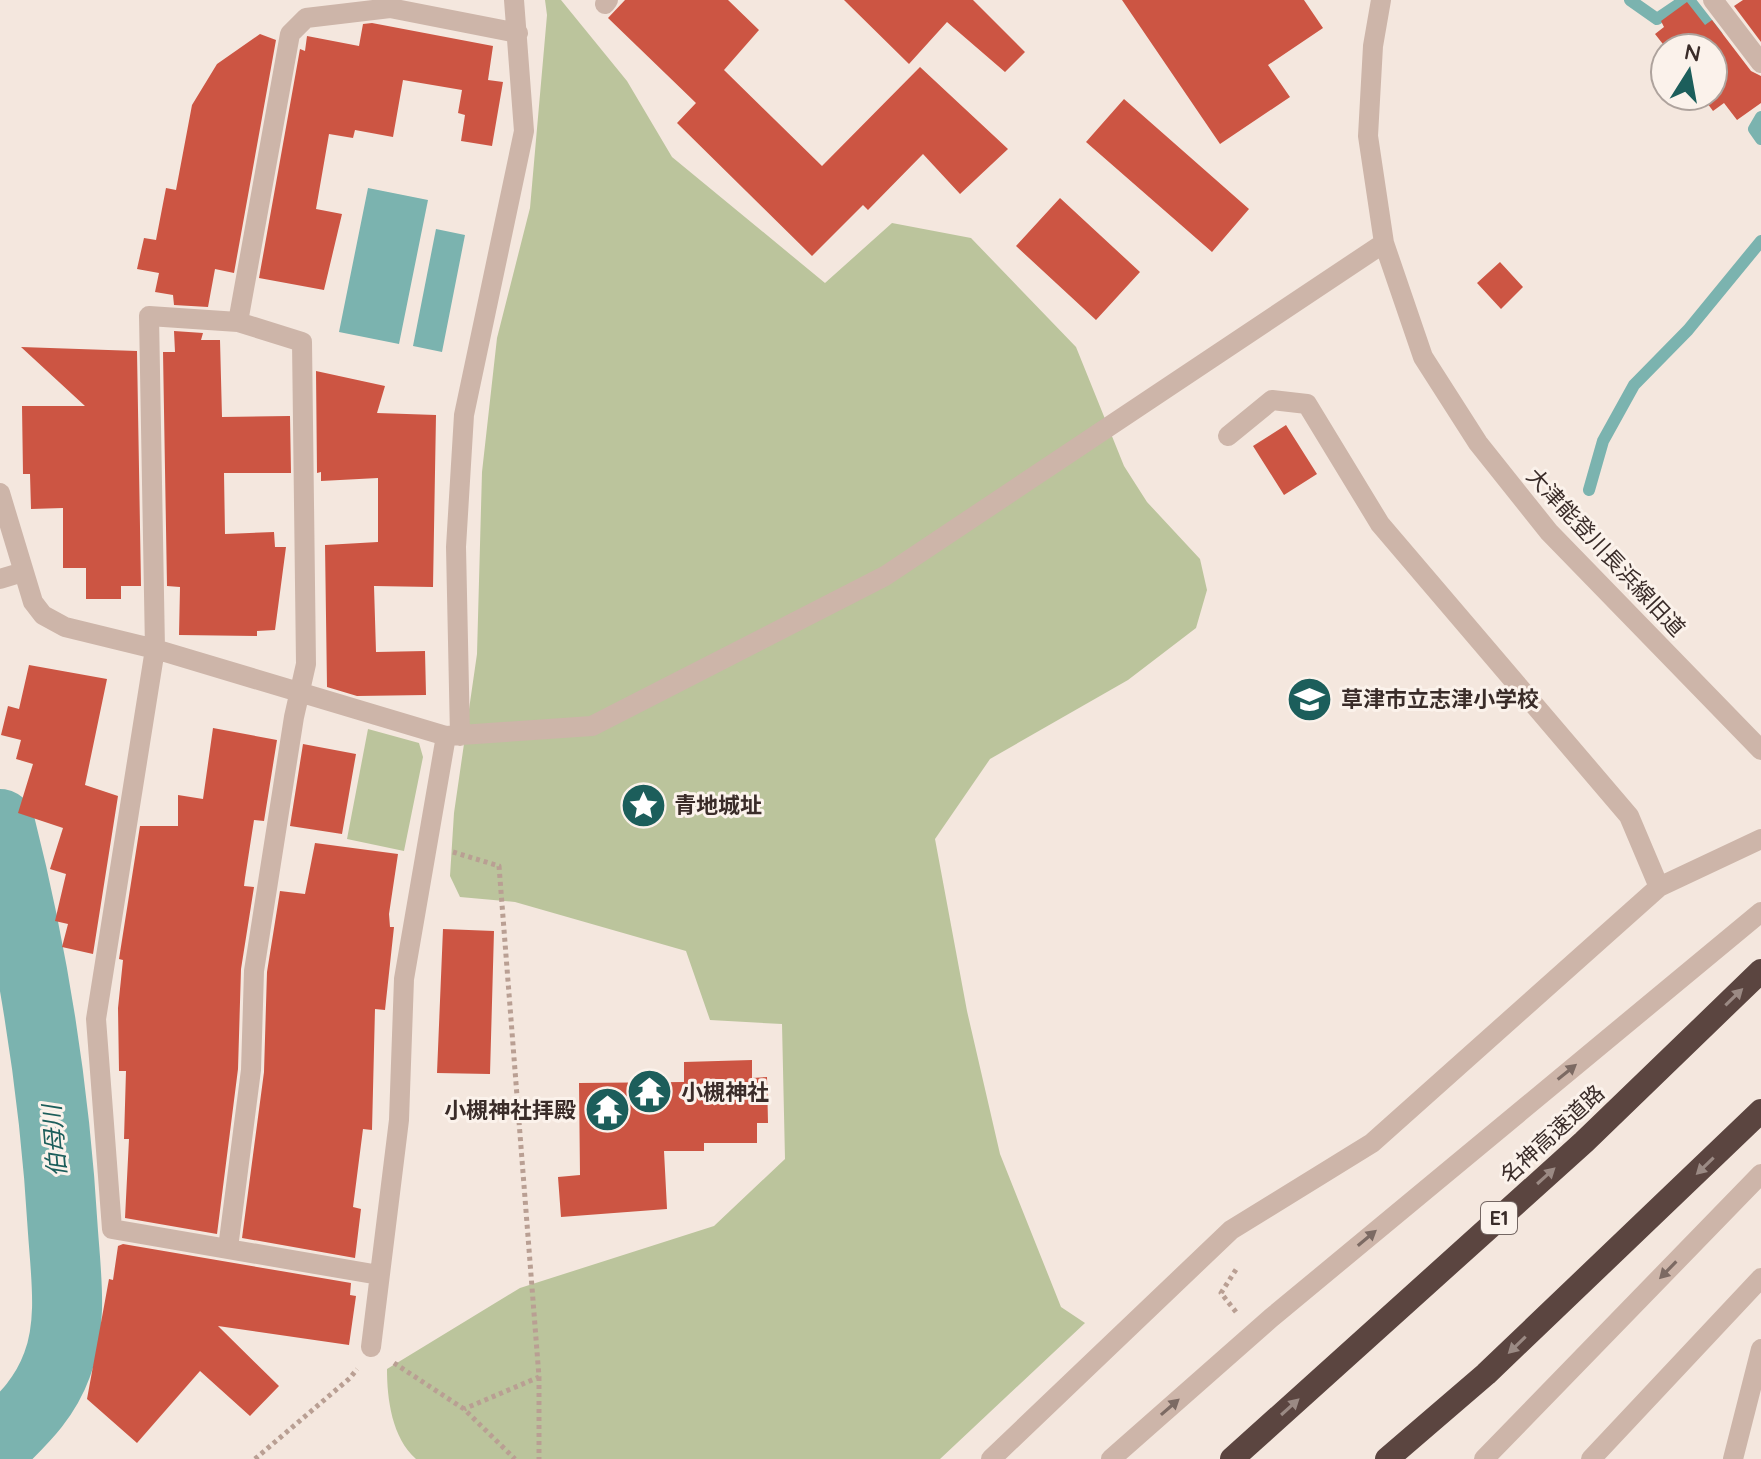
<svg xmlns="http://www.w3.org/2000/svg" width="1761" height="1459" font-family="Quicksand,'Noto Sans JP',sans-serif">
	<rect width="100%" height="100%" fill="#f4e7de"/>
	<path fill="#bbc49c" d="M545,0H561L627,81L672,157L825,283L892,223L971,238L1076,347L1124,466L1147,502L1200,559L1207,590L1196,628L1128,680L990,759L935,839L967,1011L1000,1154L1061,1307L1085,1323L940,1459H416C392,1438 387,1399 387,1369L520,1288L714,1226L785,1159L782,1024L710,1020L686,951L515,902L460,897L450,876L454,813L477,654L482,472L497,338L530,208L547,15Z
		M368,729L419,743L423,757L404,851L347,839Z"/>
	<path fill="#7bb3af" d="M368,188L428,200L399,344L339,332Z
		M436,229L465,235L442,352L413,346Z"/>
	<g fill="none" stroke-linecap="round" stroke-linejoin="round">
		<path stroke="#7bb3af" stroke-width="12" d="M1630,0L1657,19L1685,0
			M1689,0L1717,36
			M1761,117L1754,129L1761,139
			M1589,490L1603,441L1634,385L1688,330L1761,241"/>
		<path stroke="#7bb3af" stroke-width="70" d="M0,824C34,958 55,1094 63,1232C66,1275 73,1324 57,1365C45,1398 24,1418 0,1442"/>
	</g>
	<path fill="#cc5543" d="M625,0H728L759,30L724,70L822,166L920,67L1008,149L960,194L923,154L868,210L863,205L812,256L677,123L696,103L608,18Z
		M844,0H973L1025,52L1005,72L947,22L909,64Z
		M1122,0H1304L1323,28L1268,65L1290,97L1220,144Z
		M1743,0H1761V42L1734,6Z
		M1687,2L1705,25L1712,20L1751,71L1761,76V103L1737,120L1724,103L1713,111L1702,96H1713V48H1666L1655,34L1664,27L1661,21Z
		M372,23L493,46L488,80L503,82L492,146L461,141L465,115L458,113L462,90L403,80L393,137L355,130L353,138L329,134L316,209L342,214L324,290L259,278L300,49L305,51L307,36L359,46L363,24Z
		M260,34L276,40L234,273L215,269L208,307L174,305L173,295L155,292L159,273L137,269L144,238L156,240L166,188L176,190L192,105L217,64Z
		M1124,99L1249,209L1212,252L1086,142Z
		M1060,198L1140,272L1096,320L1016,246Z
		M1500,262L1523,287L1501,309L1477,283Z
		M174,331L203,333L201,340H220L222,417L290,416L291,473H224L225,534L274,532L275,547H286L275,630L257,631V636L179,635L180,587L167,586L163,352H175Z
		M21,347L137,351L141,586H121V599H86V568H63V508L31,509L30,474H23L22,406H85Z
		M316,371L385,386L377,413L436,415L433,587L374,586L376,652L425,651L426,695L357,696L327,687L325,545L378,542V478L321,481V472L317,473Z
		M1286,425L1317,474L1284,495L1253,446Z
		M29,665L107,679L85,785L118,796L93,954L62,947L68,924L55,921L66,874L50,869L63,828L18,813L33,764L16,759L21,740L1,735L8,706L19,709Z
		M213,728L277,740L264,821L254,820L245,878L244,886L254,887L241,969L238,1069L217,1234L125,1218L129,1139H124L126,1071H119L118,1008L123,960L119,959L140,826H178V795L203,799Z
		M303,744L356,754L342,834L290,826Z
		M315,843L398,854L389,914L390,927H394L385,1010L375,1009L372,1130L363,1129L353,1207L361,1209L355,1258L242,1238L264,1072L267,972L280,891L305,894Z
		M443,929L494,931L490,1074L437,1073Z
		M752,1060V1078L767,1077L768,1123H757V1143H704V1151H664L667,1209L561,1217L558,1177L580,1175L579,1083L684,1082V1062Z
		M123,1244L351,1283L350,1295L356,1296L349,1345L218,1326L279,1386L250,1416L200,1371L137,1443L87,1399L109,1279L113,1280L118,1246Z"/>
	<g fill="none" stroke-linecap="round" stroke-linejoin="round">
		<path stroke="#b99f93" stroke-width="5" stroke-dasharray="4 4" stroke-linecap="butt" d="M453,852L499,866L539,1377L464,1409
			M1236,1312L1221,1293L1237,1268
			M394,1363L464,1409L515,1459
			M539,1377V1459
			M255,1459L350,1378L357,1369"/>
		<path stroke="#cdb5a9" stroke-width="20" d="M1381,0L1373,46L1368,136L1384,243L1423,357L1478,443L1549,532L1761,750
			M1713,0L1761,63
			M605,4L608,0
			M238,322L290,34L306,18L390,8L518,33
			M1228,436L1272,400L1307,404L1380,524L1629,816L1659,887
			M0,493L33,602L43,615L65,627L155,649L446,736L592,726L885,576L1384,243
			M0,579L23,572
			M460,736L456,547L464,415L524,131L514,0
			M228,1248L251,1070L254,971L294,717L306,664L302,342L238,322L149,316L155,649L96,1019L112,1229L379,1275
			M371,1347L399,1120L404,979L446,736
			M991,1459L1231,1230L1372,1143L1659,887L1761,839
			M1111,1459L1271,1318L1761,912
			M1484,1459L1761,1174
			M1591,1459L1761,1278
			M1733,1459L1761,1349"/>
		<path stroke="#5b4540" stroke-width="24" d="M1232,1459L1584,1142L1761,971
			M1387,1459L1486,1374L1761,1111"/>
	</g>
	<defs><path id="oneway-solid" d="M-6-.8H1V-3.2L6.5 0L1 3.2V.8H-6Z" transform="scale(2)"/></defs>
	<g fill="#9b8a84">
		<use href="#oneway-solid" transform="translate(1734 997) rotate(-44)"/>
		<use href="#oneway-solid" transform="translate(1705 1166) rotate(136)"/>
		<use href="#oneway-solid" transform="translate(1546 1176) rotate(-42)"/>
		<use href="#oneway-solid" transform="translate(1517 1345) rotate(136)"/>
		<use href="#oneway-solid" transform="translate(1290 1407) rotate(-42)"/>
	</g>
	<g fill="#7c6a63">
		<use href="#oneway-solid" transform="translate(1567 1072) rotate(-39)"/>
		<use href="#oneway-solid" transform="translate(1367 1238) rotate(-40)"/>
		<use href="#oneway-solid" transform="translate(1668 1270) rotate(134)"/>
		<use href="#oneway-solid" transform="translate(1170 1407) rotate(-41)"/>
	</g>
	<defs>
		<symbol id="school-disc" viewBox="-11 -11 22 22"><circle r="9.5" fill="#1c5e5b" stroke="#fbf2eb"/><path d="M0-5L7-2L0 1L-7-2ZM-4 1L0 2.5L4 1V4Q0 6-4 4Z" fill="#fff"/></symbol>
		<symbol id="sight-disc" viewBox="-11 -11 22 22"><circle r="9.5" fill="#1c5e5b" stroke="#fbf2eb"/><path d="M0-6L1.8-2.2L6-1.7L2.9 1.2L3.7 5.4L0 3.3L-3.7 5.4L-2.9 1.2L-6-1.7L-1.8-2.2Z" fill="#fff"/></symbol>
		<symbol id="temple-disc" viewBox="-11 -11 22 22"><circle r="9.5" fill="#1c5e5b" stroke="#fbf2eb"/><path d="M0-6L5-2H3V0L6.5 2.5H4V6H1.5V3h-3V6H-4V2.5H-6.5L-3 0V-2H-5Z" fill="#fff"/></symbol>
	</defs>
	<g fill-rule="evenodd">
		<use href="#school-disc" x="1284" y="674" width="51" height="51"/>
		<use href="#sight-disc" x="618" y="780" width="51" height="51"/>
		<use href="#temple-disc" x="624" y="1066" width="51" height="51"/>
		<use href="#temple-disc" x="582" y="1084" width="51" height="51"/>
	</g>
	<g text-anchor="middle" stroke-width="6" stroke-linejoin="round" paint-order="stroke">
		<rect fill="#fbf2eb" stroke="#746763" stroke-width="2" x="1481" y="1202" width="36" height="32" rx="6"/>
		<g font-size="20" font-weight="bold" fill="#3a2c29">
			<text x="1499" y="1225">E1</text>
		</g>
		<g font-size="22" fill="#3a2c29" stroke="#fbf2eb">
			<text transform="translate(1606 552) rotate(47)" y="8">大津能登川長浜線旧道</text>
			<text transform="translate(1552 1134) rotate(-43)" y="8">名神高速道路</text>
		</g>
		<g font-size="22" font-weight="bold" fill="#3a2c29" stroke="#fbf2eb" text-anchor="start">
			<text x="1341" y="707">草津市立志津小学校</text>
			<text x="674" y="813">青地城址</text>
			<text x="681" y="1100">小槻神社</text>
			<text x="576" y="1118" text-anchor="end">小槻神社拝殿</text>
		</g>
		<g font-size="24" font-style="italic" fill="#1c5e5b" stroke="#fbf2eb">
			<text transform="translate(55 1141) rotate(-95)" y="8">伯母川</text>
		</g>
	</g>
	<g transform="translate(1689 72) rotate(11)"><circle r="38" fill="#fbf2eb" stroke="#aea39d" stroke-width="2"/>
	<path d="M0-6L14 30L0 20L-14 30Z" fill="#1c5e5b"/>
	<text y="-12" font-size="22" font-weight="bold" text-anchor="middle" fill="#3a2c29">N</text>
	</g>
</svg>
